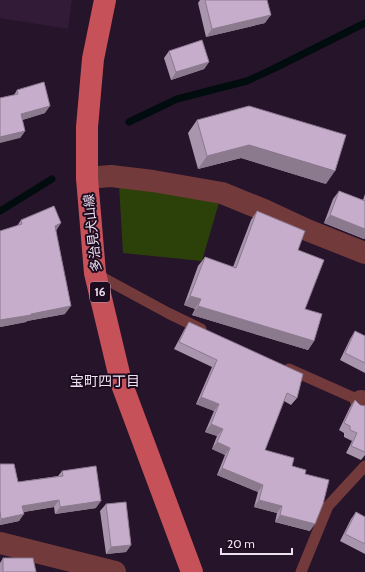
<svg xmlns="http://www.w3.org/2000/svg" width="365" height="572" font-family="Cabin,'Noto Sans JP',sans-serif">
	<rect width="100%" height="100%" fill="#26142a"/>
	<path fill="#321b36" d="M0,0H72L68,29L0,18Z"/>
	<path fill="#2c4109" d="M119,184L220,199L202,261L123,253Z"/>
	<g fill="none" stroke-linecap="round" stroke-linejoin="round">
		<path stroke="#000c0d" stroke-width="7" d="M129,122L177,99L247,81L275,68L365,23
			M0,211L52,179"/>
		<path stroke="#723a3b" stroke-width="11" d="M96,274L168,313L201,329
			M289,369L361,401
			M301,572L328,506L365,466"/>
		<path stroke="#723a3b" stroke-width="22" d="M87,178L111,176L153,181L222,193L264,210L307,230L365,253
			M361,401L365,403
			M0,543L115,572"/>
		<path stroke="#c65159" stroke-width="22" d="M105,0L93,59L87,127V178L95,273L121,382L192,572"/>
	</g>
	<path fill="#aa95af" d="M200,0H267L265,23L206,37L198,3Z
		M169,51L209,62L204,69L171,80L164,58Z
		M17,90L45,113L22,120L25,131L20,138L14,95Z
		M197,120L326,184L241,158L198,169L188,133Z
		M339,191L363,200L365,194V238L364,239L324,223L333,199Z
		M257,211L298,250L305,309L314,341L308,350L192,315L195,309L184,305L198,266L205,257L233,267L251,220Z
		M21,220L56,230L65,314L27,321L26,322L0,327V231L17,226Z
		M189,322L297,398L291,405L284,401L265,450L305,474L310,531L275,522L277,513L254,507L258,492L217,475L225,455L212,449L217,436L205,432L214,411L196,404L212,367L174,349L184,330Z
		M355,331L365,336V373L340,360L350,339Z
		M355,400L360,405L365,406V455L361,460L346,453L352,441L344,437V433L339,430L350,407Z
		M0,464L18,482L58,476L62,471L96,508L55,514L54,507L24,512L19,521L0,525Z
		M106,504L131,545L126,552L106,554L100,511Z
		M356,512L365,517V554L340,541L351,519Z
		M3,558L36,572H0V563Z"/>
	<path fill="#8b798e" d="M271,15L265,23L206,37L212,29Z
		M209,62L204,69L171,80L176,72Z
		M50,106L45,113L16,122L21,114Z
		M25,131L20,138L0,143V137Z
		M249,145L335,171L326,184L241,158L198,169L207,156Z
		M330,215L365,229V238L364,239L324,223Z
		M61,223L56,231L55,226Z
		M190,296L201,299L195,309L184,305Z
		M71,306L65,314L27,321L26,322L0,327V320Z
		M198,306L314,341L308,350L192,315Z
		M201,397L219,404L214,411L196,404Z
		M211,424L223,429L217,436L205,432Z
		M217,442L230,448L225,455L212,449Z
		M222,468L263,485L258,492L217,475Z
		M59,500L54,507L17,513L22,506Z
		M259,500L282,506L277,513L254,507Z
		M101,501L96,508L55,514L60,507Z
		M24,514L19,521L0,525V521L1,519Z
		M280,515L315,524L310,531L275,522Z
		M131,545L126,552L106,554L111,547Z"/>
	<path fill="#c6adcb" stroke="#8b798e" d="M205,0H267L271,15L212,29Z
		M202,40L209,62L176,72L169,51Z
		M44,82L50,106L21,114L25,131L0,137V98L18,94L17,90Z
		M249,106L346,135L335,171L249,145L207,156L197,120Z
		M339,191L365,201V229L330,215Z
		M54,206L61,223L55,226L71,306L31,314V315L0,320V231L22,224L21,220Z
		M257,211L305,231L298,250L324,260L305,309L322,314L314,341L198,306L201,299L190,296L205,257L236,268Z
		M189,322L303,374L297,398L287,393L265,450L294,458L292,466L306,470L305,474L329,480L323,504L315,524L280,515L282,506L259,500L263,485L222,468L230,448L217,442L223,429L211,424L219,404L201,397L217,360L179,342Z
		M355,331L365,336V363L345,353Z
		M355,400L360,405L365,406V452L351,446L357,433L350,430V426L344,423Z
		M0,464H14L18,482L63,476L62,471L96,466L101,501L60,507L59,500L22,506L24,514L1,519L0,511Z
		M126,502L131,545L111,547L106,504Z
		M356,512L365,517V544L345,534Z
		M3,558H33L36,572H3Z"/>
	<g text-anchor="middle" stroke-width="4" stroke-linejoin="round" paint-order="stroke">
		<rect fill="#1d0b20" stroke="#afa0b1" stroke-width="1" x="90" y="282" width="20" height="20" rx="3"/>
		<g font-size="12" font-weight="bold" fill="#ede0ef">
			<text x="100" y="296">16</text>
		</g>
		<g font-size="13" fill="#ede0ef" stroke="#1d0b20">
			<text transform="translate(92 233) rotate(-96)" y="5">多治見犬山線</text>
		</g>
		<g font-size="14" fill="#ede0ef" stroke="#1d0b20">
			<text x="105" y="386">宝町四丁目</text>
		</g>
	</g>
	<path d="M221 548v6h71v-6" fill="none" stroke="#ede0ef" stroke-width="2"/>
	<text x="227" y="548" font-size="12" fill="#ede0ef" stroke="#1d0b20" stroke-width="3" paint-order="stroke">20 m</text>
</svg>
